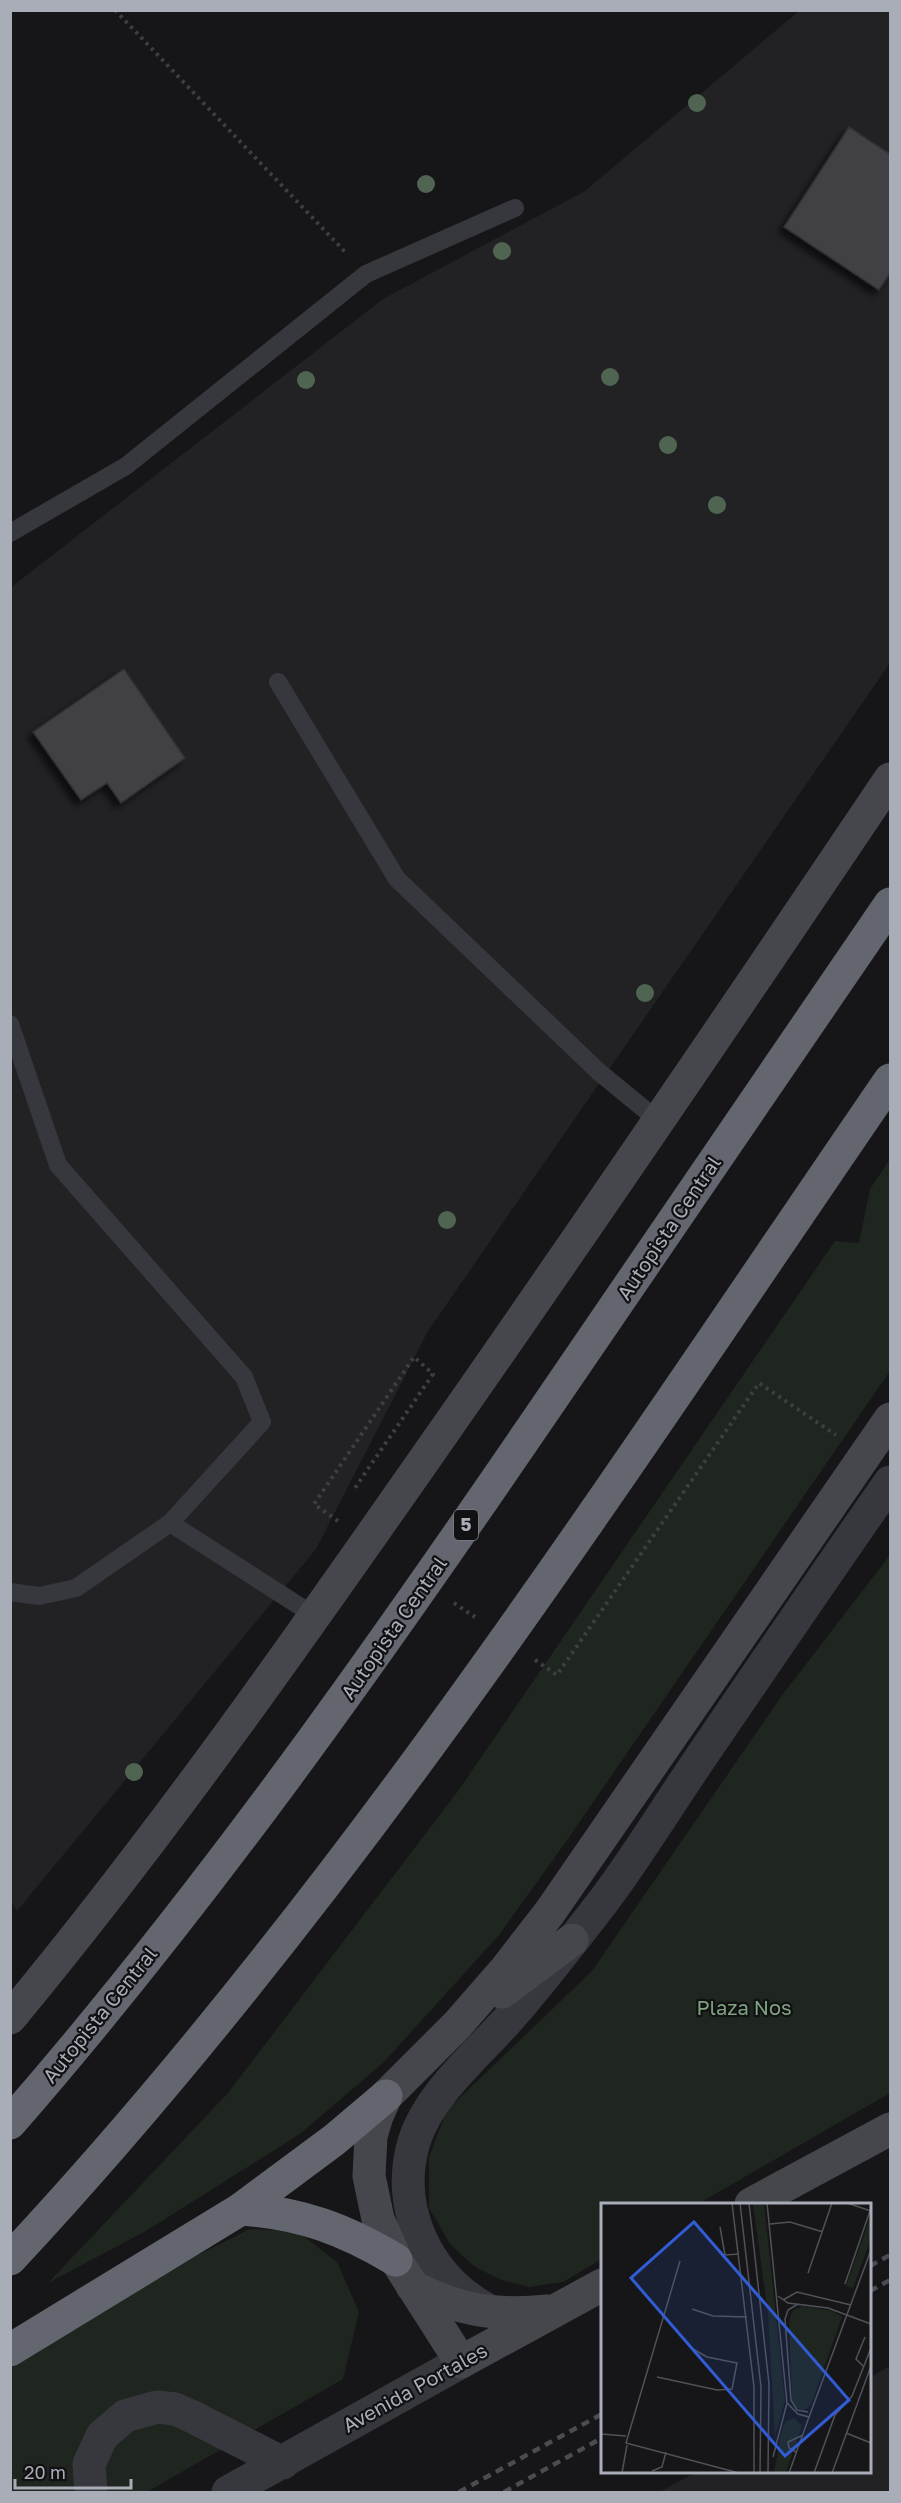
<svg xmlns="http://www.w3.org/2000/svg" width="901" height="2503" font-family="'Golos Text',sans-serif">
	<defs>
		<filter id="shadow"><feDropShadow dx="-5.5" dy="5.5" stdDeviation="3" flood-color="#0009"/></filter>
	</defs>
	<rect width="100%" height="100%" fill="#161618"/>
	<path fill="#222225" d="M799,11H890V663L428,1331L316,1549L17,1911L10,1901V588L383,299L585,191Z
		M890,2366V2492H659L697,2472H870V2377Z"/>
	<path fill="#1e261f" d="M890,1159V1371L563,1846L499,1935L383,2063L300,2134L146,2231L48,2283L228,2093L458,1791L835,1241L859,1243L870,1189Z
		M890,1555V2093L698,2204H602V2259L563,2282L529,2287L501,2280L475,2267L450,2244L429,2208V2157L447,2110L592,1971L783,1694Z
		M250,2229L297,2231L337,2262L359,2312L343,2379L147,2492H11V2368L162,2273Z"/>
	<path fill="#404145" stroke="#303034" stroke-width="1.5" filter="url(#shadow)" d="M849,127L890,154V273L879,290L784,227Z
		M124,669L185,758L121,803L107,783L81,800L33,732Z"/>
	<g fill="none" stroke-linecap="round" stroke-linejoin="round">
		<path stroke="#3d3f44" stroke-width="4" stroke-dasharray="3 4.5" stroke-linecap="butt" d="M115,10L346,253
			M338,1521L314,1504L414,1357L433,1374L355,1488L358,1491
			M454,1603L475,1617
			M535,1660L557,1675L759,1383L836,1435"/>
		<path stroke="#37383d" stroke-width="18" d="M10,533L126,466L366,274L515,208
			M278,682L397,879L599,1072L660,1122
			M10,1024L58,1165L244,1377L262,1422L170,1523L76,1588L39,1596L10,1592
			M170,1523L315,1616"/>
		<path stroke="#37383d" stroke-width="33" d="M488,2310C428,2278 394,2209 414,2142C429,2093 480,2052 513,2014C544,1978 573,1940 602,1903C636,1858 665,1810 697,1763C761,1669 825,1575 890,1482
			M91,2492L89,2464L102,2436L125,2416L157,2407L175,2409L191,2416L283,2463
			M228,2492L461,2362"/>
		<path stroke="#45474d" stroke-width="33" d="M502,1992L572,1940
			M10,2018C160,1837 295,1645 429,1453C585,1230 738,1005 890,779
			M751,2204L890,2129
			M602,2285L461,2362L396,2260L378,2219L369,2176L371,2136L377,2116L386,2096L457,2025L505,1970L550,1912L890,1419
			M412,2286C459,2311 495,2316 547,2311"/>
		<path stroke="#63666e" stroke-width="33" d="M10,2123C206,1898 377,1655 545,1409C660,1241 775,1072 890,904
			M241,2209C301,2213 344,2229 396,2260
			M10,2259C346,1899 613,1484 890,1080
			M10,2350L241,2209L334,2140L386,2096"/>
		<path stroke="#4a4c52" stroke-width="4.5" stroke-dasharray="8 6" stroke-linecap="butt" d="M870,2266L890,2255
			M870,2291L890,2280
			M459,2492L602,2414
			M504,2492L602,2438"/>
	</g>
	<g fill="#506452">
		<circle cx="697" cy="103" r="9"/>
		<circle cx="426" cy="184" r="9"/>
		<circle cx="502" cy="251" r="9"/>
		<circle cx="610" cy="377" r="9"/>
		<circle cx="306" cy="380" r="9"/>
		<circle cx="668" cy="445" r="9"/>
		<circle cx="717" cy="505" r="9"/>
		<circle cx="645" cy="993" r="9"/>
		<circle cx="447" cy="1220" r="9"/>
		<circle cx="134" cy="1772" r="9"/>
	</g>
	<g text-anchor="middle" stroke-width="4.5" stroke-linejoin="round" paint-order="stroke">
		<rect fill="#111113" stroke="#7b7e86" stroke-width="1.5" x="454" y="1510" width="24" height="30" rx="4.5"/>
		<g font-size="18" font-weight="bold" fill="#a8adb8">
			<text x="466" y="1531">5</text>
		</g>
		<g font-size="20" fill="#a8adb8" stroke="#111113">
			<text transform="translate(669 1228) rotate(-56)" y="7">Autopista Central</text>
			<text transform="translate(394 1628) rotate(-55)" y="7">Autopista Central</text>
			<text transform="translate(100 2015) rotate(-51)" y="7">Autopista Central</text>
			<text transform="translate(415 2388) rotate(-29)" y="7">Avenida Portales</text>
		</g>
		<g font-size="20" fill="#7fa381" stroke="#111113">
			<text x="744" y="2015">Plaza Nos</text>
		</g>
	</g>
	<g transform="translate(601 2203)">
		<rect width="270" height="270" fill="#161618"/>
		<path d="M163,0L184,198L174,234L167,110L152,1ZM270,12V35L252,85L245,83ZM201,103L232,108L241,114L210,202L203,207L196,205L191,197L188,118L192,107ZM193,215L201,223L185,269L173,270L181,226L185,218Z" fill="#1e261f"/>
		<path fill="none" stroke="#505258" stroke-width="1.5" d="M131,0L153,184V270M139,0L160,184L159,270M148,0L168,181L167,270M166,0L186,200L197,211L208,214L270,47M246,0L270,8M169,21L189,19L222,29M119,24L124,52L138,51M79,58L25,240L138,270M207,70L231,0M244,81L270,5M177,93L187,100L227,105L270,121M182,97L196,89L250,102M197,101L187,107L184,116L190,197L196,207L207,209M91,106L112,113L146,114M263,164L255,156L264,134M56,174L116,187L131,186L136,160L106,154L92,146M245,230L270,240M0,231L25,233M195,249L188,245L187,239L202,232M172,254L186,200M51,268L61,264L65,249M21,270L26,242M188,270L208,214M213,270L234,212L251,193L270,145M231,270L270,163"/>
		<path fill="#325cd3" fill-opacity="0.15" stroke="#325cd3" stroke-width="3" d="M93,19L248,197L184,253L30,75Z"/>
		<rect width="270" height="270" fill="none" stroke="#a8adb8" stroke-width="3"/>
	</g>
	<rect width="901" height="2503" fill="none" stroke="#a8adb8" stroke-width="24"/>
	<path d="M15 2479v9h116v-9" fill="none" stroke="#a8adb8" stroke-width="3"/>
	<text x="24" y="2479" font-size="18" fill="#a8adb8" stroke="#111113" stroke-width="4.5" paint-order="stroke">20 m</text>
</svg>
